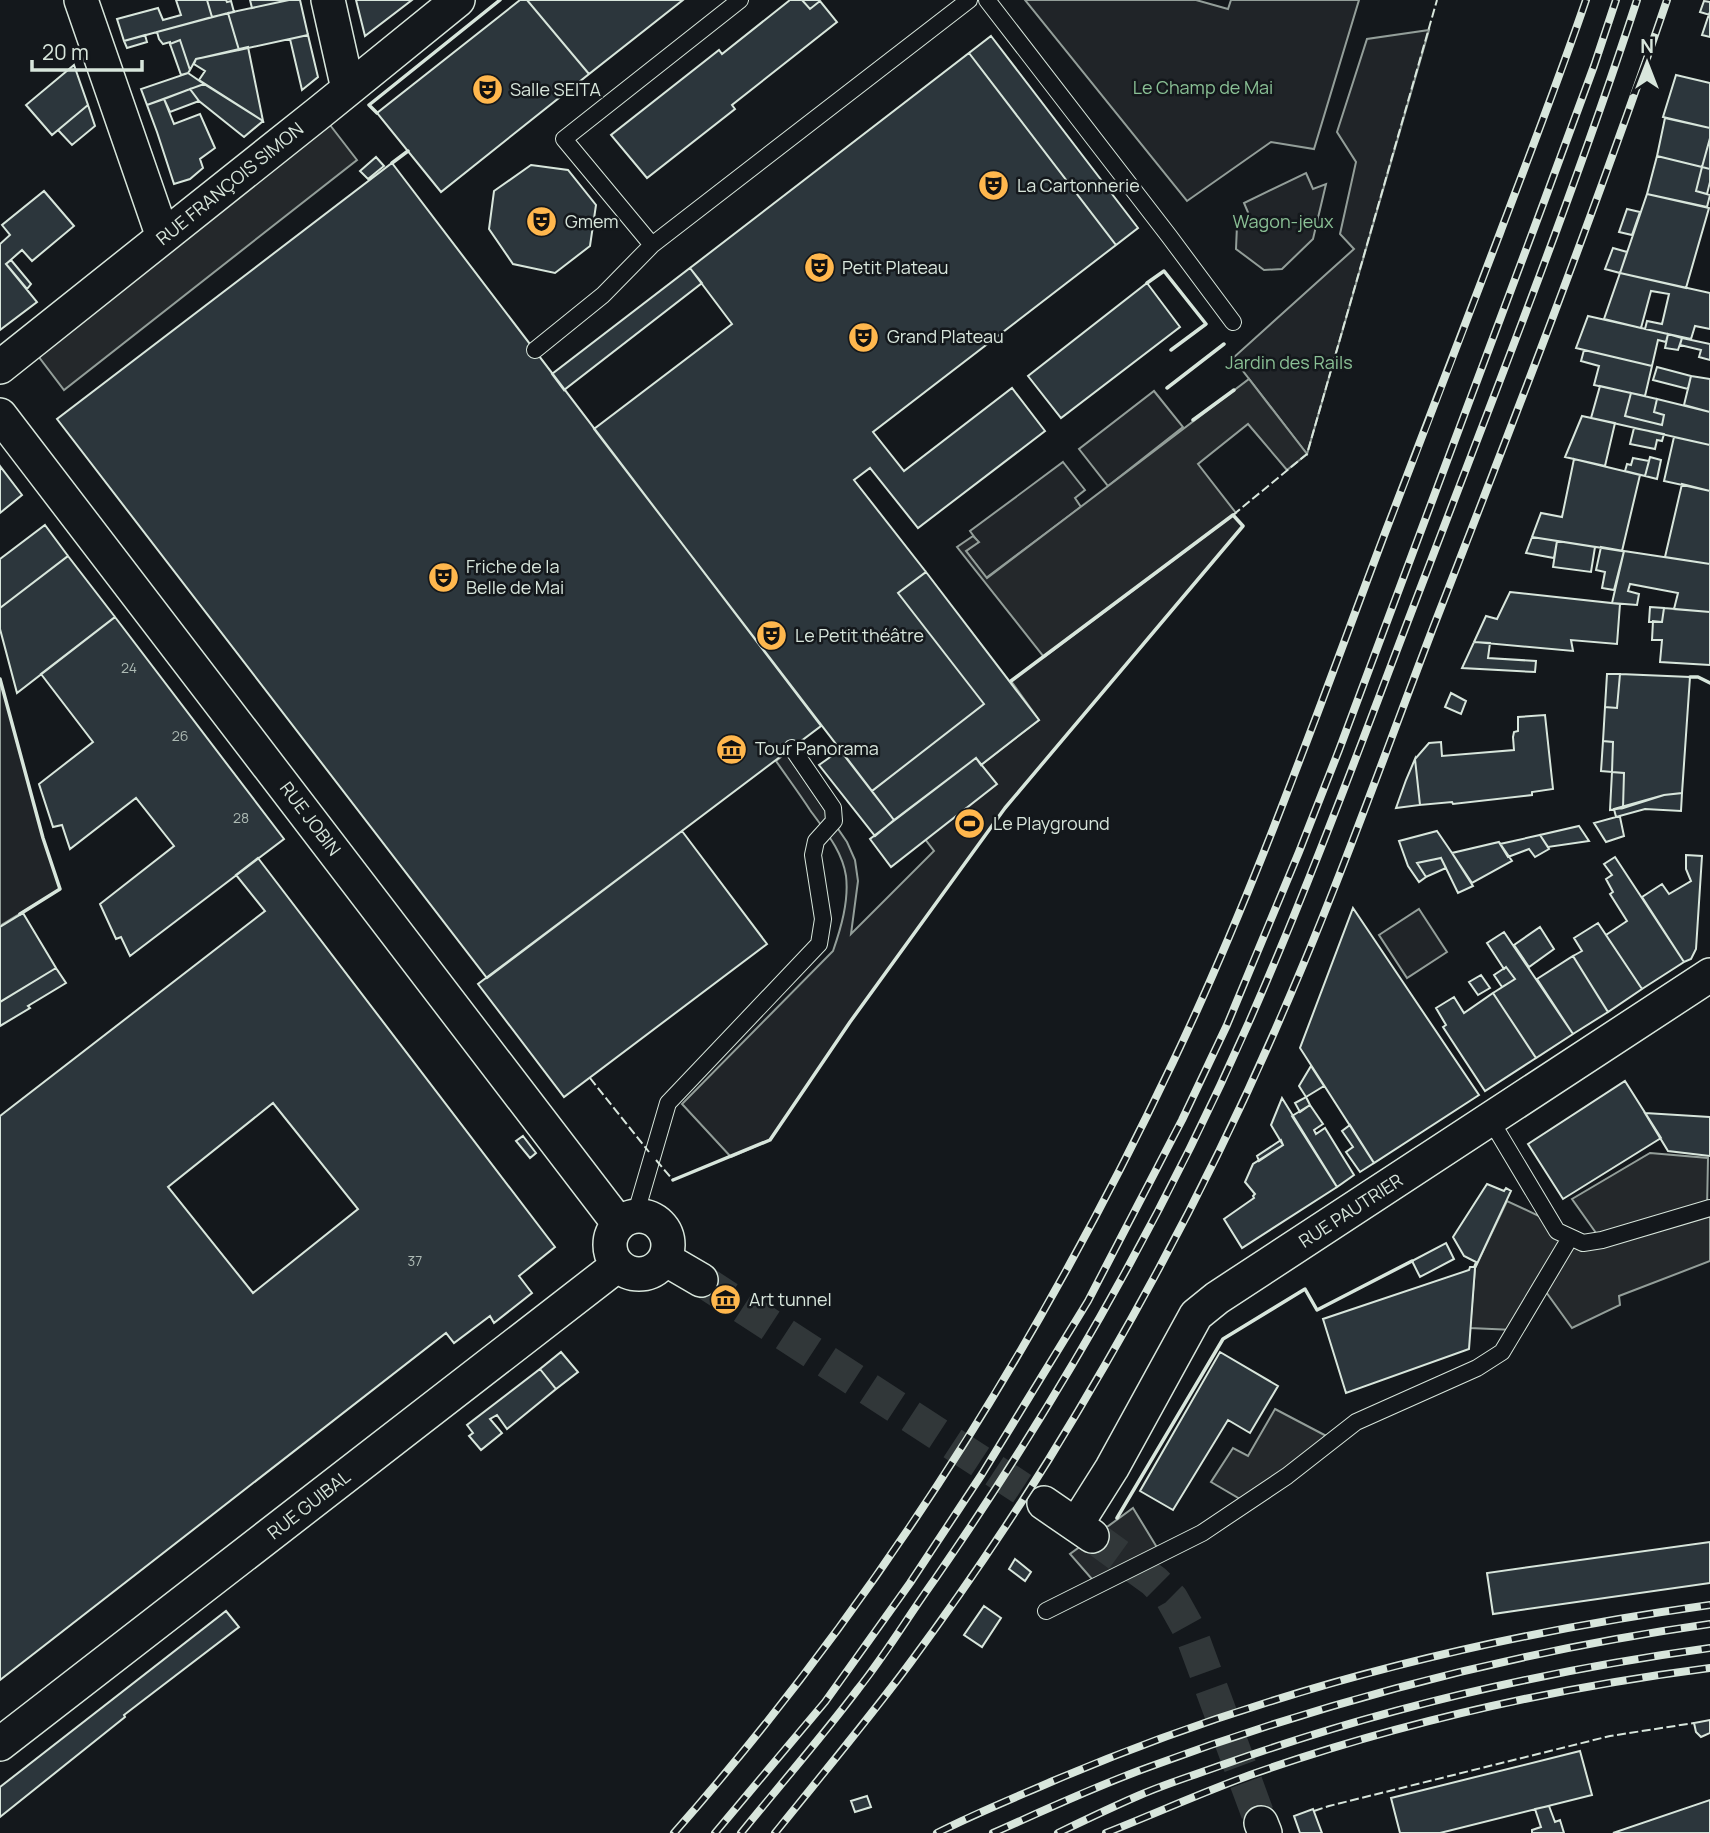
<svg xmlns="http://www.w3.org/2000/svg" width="1710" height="1833" font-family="Manrope,sans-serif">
	<rect width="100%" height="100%" fill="#14181c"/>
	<path fill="#202428" stroke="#939e99" stroke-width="2" d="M1025,0H1196L1228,9L1231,0H1359L1314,149L1271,142L1187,201Z
		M1429,30L1307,454L1233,358L1354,249L1340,234L1356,162L1337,132L1367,39Z
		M1306,173L1313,189L1326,184L1313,239L1282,269L1264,270L1236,249L1237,225L1250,217L1244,203Z
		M1154,391L1183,427L1108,486L1079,449Z
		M1063,462L1085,490L1075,498L1081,507L986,578L966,551L978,542L970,531Z
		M1233,515L1243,526L1005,808L850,1022L770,1140L731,1157L682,1104L833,951C841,928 849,901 846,876C842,850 825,831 810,810C799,793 787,777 776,761L786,753L847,842L855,860L858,881L851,934L934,851L925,839L981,765L1039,720L1011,681Z
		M0,679L43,838L60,889L0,926Z
		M1419,909L1447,952L1407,978L1379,935Z"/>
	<path fill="#24282b" stroke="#939e99" stroke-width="2" d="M320,112L357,160L64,390L29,344Z
		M1249,379L1307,454L1287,470L1248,424L1198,464L1236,513L1044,657L957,547L973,536L979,542L966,551L987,578Z
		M1650,1153L1708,1158L1707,1209L1710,1218V1261L1619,1296L1620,1305L1572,1328L1541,1285L1514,1330L1470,1328L1475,1268L1507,1201L1539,1216L1570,1238L1601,1240L1572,1199Z
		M1275,1409L1334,1440L1247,1503L1211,1482L1233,1448L1248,1456Z
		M1133,1508L1161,1554L1098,1586L1070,1554Z"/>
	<path fill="#2c363c" stroke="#d8e6dc" stroke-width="2" fill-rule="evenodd" d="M176,0H207L212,17L124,41L117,19L158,8L163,20L181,15Z
		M207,0H226L227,2L231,1L234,12L212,17Z
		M250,0H289L252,8Z
		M289,0H300L308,35L239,50L228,13Z
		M356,0H412L365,36Z
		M520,0H527L589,74L441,192L377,113Z
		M527,0H683L589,74Z
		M790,0H802L810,9L820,1L837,22L732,105L735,109L647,178L611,135L719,50L722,54Z
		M802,0H819L820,1L810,9Z
		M1704,1L1710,2V15L1700,12Z
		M228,13L239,50L196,59L190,70L180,40L170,44V42L163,44L159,39L157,32Z
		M1709,14L1710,15V37L1702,35Z
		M145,35L147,42L127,48L124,41Z
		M308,35L318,77L302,90L290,39Z
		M991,36L1138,228L1116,245L969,53Z
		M180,40L190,70L188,73L181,75L170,44Z
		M248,47L261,111L263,121L199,80L205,71L194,64L196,59Z
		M969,53L1116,245L873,432L904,471L1012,388L1045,431L918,528L870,468L854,480L926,572L898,593L984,704L872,791L594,429L732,324L690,268Z
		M74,65L88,105L52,135L26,105Z
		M188,73L204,84L147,105L141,89Z
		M1676,75L1710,83V128L1663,117Z
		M204,84L263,121L244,137L199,101L190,89Z
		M190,89L199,101L170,112L164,99Z
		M164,99L174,124L200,114L215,148L200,159L203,168L190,179L174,184L157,132L147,105Z
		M88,105L95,126L72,145L58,130Z
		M1665,118L1710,128V138L1702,167L1657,156Z
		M1710,138V169L1702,167Z
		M1657,156L1702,167L1696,191L1710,195L1707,207L1647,194Z
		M376,157L384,166L368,179L360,171Z
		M392,163L821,726L487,978L57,419Z
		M531,165L568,170L596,205L590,246L555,273L513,264L489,229L494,191Z
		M1702,167L1710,169V182L1707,194L1696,191Z
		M44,191L74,226L32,261L22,250L6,264L37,302L0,330V244L10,235L2,225Z
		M1647,194L1709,208L1686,288L1620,273Z
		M1627,209L1640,212L1632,235L1619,232Z
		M1613,248L1627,252L1620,273L1605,269Z
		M11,260L31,284L27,289L6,264Z
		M690,268L702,283L564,390L552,374Z
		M1620,273L1710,293V329L1695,326L1691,339L1645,329L1647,321L1662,324L1669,294L1651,291L1641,328L1604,319Z
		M1147,283L1180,327L1061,418L1028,376Z
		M1588,316L1668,334L1666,342L1658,340L1652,366L1576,348Z
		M1668,334L1682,338L1678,350L1665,348Z
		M1682,338L1710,344V360L1699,357L1701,350L1680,345Z
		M1584,350L1652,366L1645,396L1594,385L1599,366L1581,361Z
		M1657,367L1691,376L1688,389L1653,380Z
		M1691,376L1710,379V412L1684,405Z
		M1600,386L1631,393L1625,416L1662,425L1664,415L1654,412L1657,399L1710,412V445L1591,418Z
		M1631,393L1657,399L1654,412L1664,415L1662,425L1625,416Z
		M1582,416L1615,423L1605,466L1565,457Z
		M1634,428L1664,434L1662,441L1657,440L1655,449L1630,444Z
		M1674,437L1710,445V491L1664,481Z
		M1650,457L1661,460L1657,479L1645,476Z
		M1633,458L1649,461L1645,476L1625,471L1627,464L1631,465Z
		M1574,459L1640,475L1622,551L1532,537L1541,513L1562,517Z
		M0,466L22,495L0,513Z
		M1682,484L1710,491V564L1665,557Z
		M45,525L68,556L0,608V559Z
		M1532,537L1557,541L1554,558L1526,553Z
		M1557,541L1595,547L1591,572L1553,567Z
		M1601,547L1624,551L1614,590L1602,588L1605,572L1596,570Z
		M1624,551L1710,564V612L1674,609L1678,593L1630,584L1628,591L1639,594L1637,605L1612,603Z
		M68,556L115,617L17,693L0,629V608Z
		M926,572L1039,720L981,765L976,758L894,820L872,791L984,704L898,593Z
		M1510,592L1620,604L1617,644L1571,640L1573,651L1474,642L1486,616L1497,619Z
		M1650,607L1664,608L1662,622H1649Z
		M1664,608L1710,612V665L1660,662L1662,640H1652L1653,621L1662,622Z
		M115,617L284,839L130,956L121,937L116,939L100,904L174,846L136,798L70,849L62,825L53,827L39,784L93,742L41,674Z
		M1474,642L1490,643L1488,658L1536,661L1535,672L1462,668Z
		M1607,674H1620L1617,708L1605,707Z
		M1620,674L1690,677L1682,793L1664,795L1623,808L1624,773L1612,772L1613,742L1603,741L1605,707L1617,708Z
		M1451,693L1466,701L1461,714L1445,707Z
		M1545,715L1553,789L1532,792V795L1453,804L1452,802L1420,805L1415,759L1429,743L1441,742L1442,756L1514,750L1513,737L1514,732L1518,731V717Z
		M1603,741L1613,742L1612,772L1601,771Z
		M840,750L894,820L875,836L819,765Z
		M976,758L997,784L891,867L870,839Z
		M1415,759L1420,805L1396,808L1406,780Z
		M1612,772L1624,773L1623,808L1610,810Z
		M1682,793L1681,811L1645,809L1616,817L1614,809L1664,795Z
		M1616,817H1620L1624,836L1606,842L1594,823Z
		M1579,826L1589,841L1548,847L1540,835Z
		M682,831L767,944L564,1097L478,984Z
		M1437,831L1452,853L1473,886L1458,893L1441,858L1417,863L1426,877L1419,882L1408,866L1399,841Z
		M1540,835L1549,849L1535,857L1529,849L1508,857L1500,844Z
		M1499,842L1512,861L1472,883L1452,853Z
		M1686,855L1702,856L1696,949L1691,959L1684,962L1642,897L1662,884L1669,894L1691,881L1686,869Z
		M1615,857L1684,962L1642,989L1606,935L1627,921L1610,894L1613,892L1606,879L1612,875L1604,864Z
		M258,858L555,1247L519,1276L532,1293L494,1323L490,1316L454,1343L446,1333L0,1680V1116L265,911L236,875ZM273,1103L358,1209L253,1293L168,1187Z
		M1441,858L1446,868L1426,877L1417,863Z
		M1353,908L1479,1095L1374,1163L1300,1048Z
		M23,913L56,968L0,1002V927Z
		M1598,923L1642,989L1608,1012L1573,956L1582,951L1574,938Z
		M1540,927L1554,949L1529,967L1514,945Z
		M1504,932L1573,1034L1536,1058L1493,993L1515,979L1506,967L1504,969L1487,943Z
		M1573,956L1608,1012L1573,1034L1537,979Z
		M1506,967L1515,979L1502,987L1494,975Z
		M56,968L66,983L28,1006L30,1008L0,1026V1002Z
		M1481,975L1490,988L1478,995L1469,982Z
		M1493,993L1536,1058L1485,1091L1443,1027L1446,1025L1436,1008L1454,997L1464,1013Z
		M1311,1066L1324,1086L1306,1097L1299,1086Z
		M1625,1081L1661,1138L1563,1199L1528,1144Z
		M1306,1097L1310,1105L1300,1112L1295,1103Z
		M1282,1098L1337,1187L1242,1248L1224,1219L1254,1198L1253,1196L1255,1194L1245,1182L1253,1164L1283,1145L1271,1125Z
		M1310,1105L1323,1124L1314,1130L1316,1134L1325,1128L1354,1175L1337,1187L1292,1116Z
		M1645,1113L1710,1117V1156L1668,1151Z
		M1350,1125L1374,1163L1360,1172L1346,1152L1353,1147L1342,1131Z
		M523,1136L536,1153L530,1158L516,1141Z
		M1281,1140L1283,1145L1259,1161L1257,1156Z
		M1487,1184L1504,1191L1506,1188L1511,1191L1475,1268L1469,1349L1346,1393L1323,1319L1469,1270L1470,1267H1474L1476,1262L1464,1256L1453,1237Z
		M1446,1243L1454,1259L1420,1277L1412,1261Z
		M561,1352L578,1372L556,1389L540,1369Z
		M1220,1352L1278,1386L1250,1433L1228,1420L1173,1510L1140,1491Z
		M540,1369L556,1389L507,1429L497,1415L490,1419L502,1433L481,1450L469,1436L473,1433L467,1425Z
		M1710,1542V1583L1493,1614L1487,1573Z
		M1015,1559L1031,1572L1025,1581L1009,1569Z
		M984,1606L1001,1618L982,1647L964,1635Z
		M226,1611L239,1627L124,1715L125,1717L0,1817V1787Z
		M1710,1720V1733L1701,1737L1696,1732L1694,1723Z
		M1580,1751L1592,1795L1440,1833H1400L1391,1798Z
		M867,1796L871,1807L855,1812L851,1801Z
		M1710,1800V1833H1613Z
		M1549,1806L1555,1822L1560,1820L1564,1833H1532V1830L1541,1827L1535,1809Z
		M1313,1809L1322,1833H1300L1294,1816Z"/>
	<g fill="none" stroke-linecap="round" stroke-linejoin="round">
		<path stroke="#313739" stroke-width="33" stroke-dasharray="33 17" stroke-linecap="butt" d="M701,1280L1044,1503
			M1092,1536L1154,1581L1172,1599L1191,1633L1261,1823"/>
		<defs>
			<path id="service" d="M987,0L1169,236L1233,322
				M652,245L564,139L740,0
				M535,350L603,295L652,245L969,0
				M1490,1119L1557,1231L1583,1243L1602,1240L1710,1208
				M635,1216L668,1103L819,944L823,919L813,855L816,841L834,821L833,808L792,748
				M1046,1611L1202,1533L1287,1476L1356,1422L1477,1368L1502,1352L1570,1238"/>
			<path id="minor" d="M81,0L163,237
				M328,0L348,89
				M0,367L320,112L458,0
				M0,415L619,1224
				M610 1245a29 29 0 1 1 58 0a29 29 0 1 1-58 0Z
				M665,1259L701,1280
				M1044,1503L1092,1536
				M1076,1525L1112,1468L1196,1315L1217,1298L1710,975
				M0,1744L618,1265
				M1261,1823L1265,1833"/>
		</defs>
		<use href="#service" stroke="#d8e6dc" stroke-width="18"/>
		<use href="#minor" stroke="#d8e6dc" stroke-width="36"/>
		<use href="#service" stroke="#14181c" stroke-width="16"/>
		<use href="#minor" stroke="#14181c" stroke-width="33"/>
		<defs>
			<path id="rail" d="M674,1833C877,1603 1042,1338 1173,1062C1255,890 1318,710 1385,533C1424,433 1462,333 1500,233C1529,156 1559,79 1586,0
				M715,1833L825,1702L910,1583L982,1474L1088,1301L1182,1120L1227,1025L1299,852L1339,750L1545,199L1594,66L1616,0
				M741,1833C780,1785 821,1738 858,1689C886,1654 909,1615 935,1579C1056,1404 1163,1217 1249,1022C1314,874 1369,722 1427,571C1499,382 1574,193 1637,0
				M775,1833C820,1777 867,1721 910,1663C959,1597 1005,1529 1049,1459C1137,1316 1217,1166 1283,1012C1338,886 1384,756 1433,628C1514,420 1595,212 1667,0
				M937,1833C974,1814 1014,1798 1053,1781C1262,1692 1485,1636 1710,1605
				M993,1833C1045,1810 1096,1786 1149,1767C1330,1700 1519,1651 1710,1624
				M1058,1833C1085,1820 1112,1807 1140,1795C1168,1783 1197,1774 1225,1764C1382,1708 1544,1671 1710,1648
				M1106,1833C1154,1814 1201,1793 1250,1775C1398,1723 1554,1688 1710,1668"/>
		</defs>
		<use href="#rail" stroke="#d8e6dc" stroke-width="8"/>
		<use href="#rail" stroke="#14181c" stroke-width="5" stroke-dasharray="16" stroke-linecap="butt"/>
		<path stroke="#d8e6dc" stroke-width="2" stroke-dasharray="9 3.5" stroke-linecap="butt" d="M1233,515L1307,454L1437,0
			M590,1078L649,1152
			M656,1160L673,1180
			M1314,1811L1329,1806L1610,1736L1694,1723"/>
		<path stroke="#d8e6dc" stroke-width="3.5" d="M377,113L369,105L500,0
			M392,163L408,151
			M1147,283L1164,271L1206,324L1171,350
			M1167,388L1224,344
			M1193,420L1234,390
			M1690,677H1698L1710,683
			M0,679L43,838L60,889L20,914
			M1011,681L1233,515
			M673,1180L770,1140L850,1022L1005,808L1243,526L1233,515
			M1117,1518L1223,1339L1305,1289L1317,1310L1412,1261"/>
	</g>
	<defs>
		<symbol id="theatre-disc" viewBox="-11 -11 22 22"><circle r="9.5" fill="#ffb74d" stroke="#14181c"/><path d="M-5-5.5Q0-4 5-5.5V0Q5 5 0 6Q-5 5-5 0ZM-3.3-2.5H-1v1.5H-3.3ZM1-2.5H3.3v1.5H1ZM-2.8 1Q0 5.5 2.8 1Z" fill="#111"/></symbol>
		<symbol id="museum-disc" viewBox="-11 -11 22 22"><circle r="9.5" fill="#ffb74d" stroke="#14181c"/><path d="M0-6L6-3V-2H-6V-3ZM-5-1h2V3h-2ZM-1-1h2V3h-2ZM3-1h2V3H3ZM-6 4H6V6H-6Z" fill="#111"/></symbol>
		<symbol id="stadium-disc" viewBox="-11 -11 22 22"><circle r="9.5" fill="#ffb74d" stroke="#14181c"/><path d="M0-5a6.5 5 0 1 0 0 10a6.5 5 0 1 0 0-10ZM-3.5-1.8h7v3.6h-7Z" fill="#111"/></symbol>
	</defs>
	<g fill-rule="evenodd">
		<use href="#theatre-disc" x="470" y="72" width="35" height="35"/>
		<use href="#theatre-disc" x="976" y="168" width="35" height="35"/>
		<use href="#theatre-disc" x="524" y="204" width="35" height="35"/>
		<use href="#theatre-disc" x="802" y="250" width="35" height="35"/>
		<use href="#theatre-disc" x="846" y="320" width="35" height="35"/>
		<use href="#theatre-disc" x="426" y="560" width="35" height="35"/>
		<use href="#theatre-disc" x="754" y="618" width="35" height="35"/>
		<use href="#museum-disc" x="714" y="732" width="35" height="35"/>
		<use href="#stadium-disc" x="952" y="806" width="35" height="35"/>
		<use href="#museum-disc" x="708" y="1282" width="35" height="35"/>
	</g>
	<g text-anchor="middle" stroke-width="5" stroke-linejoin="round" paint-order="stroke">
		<g font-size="14" fill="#adbab4">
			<text x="129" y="673">24</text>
			<text x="180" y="741">26</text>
			<text x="241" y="823">28</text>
			<text x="415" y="1266">37</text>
		</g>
		<g font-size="18" fill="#8ac095" stroke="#14181c">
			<text x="1203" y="94">Le Champ de Mai</text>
			<text x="1283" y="228">Wagon-jeux</text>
			<text x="1289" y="369">Jardin des Rails</text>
		</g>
		<g font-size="18" fill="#d8e6dc" stroke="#14181c" text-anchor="start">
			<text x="510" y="96">Salle SEITA</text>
			<text x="1017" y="192">La Cartonnerie</text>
			<text x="565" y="228">Gmem</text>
			<text x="842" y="274">Petit Plateau</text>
			<text x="887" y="343">Grand Plateau</text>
			<text x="466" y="573">Friche de la<tspan x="466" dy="21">Belle de Mai</tspan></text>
			<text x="795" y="642">Le Petit théâtre</text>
			<text x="755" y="755">Tour Panorama</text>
			<text x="993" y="830">Le Playground</text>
			<text x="749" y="1306">Art tunnel</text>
		</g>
		<g font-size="18" fill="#d8e6dc" stroke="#14181c">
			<text transform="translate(230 184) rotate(-39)" y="6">RUE FRANÇOIS SIMON</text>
			<text transform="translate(310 819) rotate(53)" y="6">RUE JOBIN</text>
			<text transform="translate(1351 1211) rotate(-33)" y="6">RUE PAUTRIER</text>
			<text transform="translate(309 1505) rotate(-38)" y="6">RUE GUIBAL</text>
		</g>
	</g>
	<g transform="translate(1647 63)" stroke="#14181c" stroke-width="5" paint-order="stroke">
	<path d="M0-5L12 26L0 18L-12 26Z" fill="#d8e6dc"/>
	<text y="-10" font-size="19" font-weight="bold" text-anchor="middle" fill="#d8e6dc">N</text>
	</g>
	<path d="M32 60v10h110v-10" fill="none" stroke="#d8e6dc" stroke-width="3.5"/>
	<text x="42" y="60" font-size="21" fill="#d8e6dc" stroke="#14181c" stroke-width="5" paint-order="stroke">20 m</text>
</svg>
